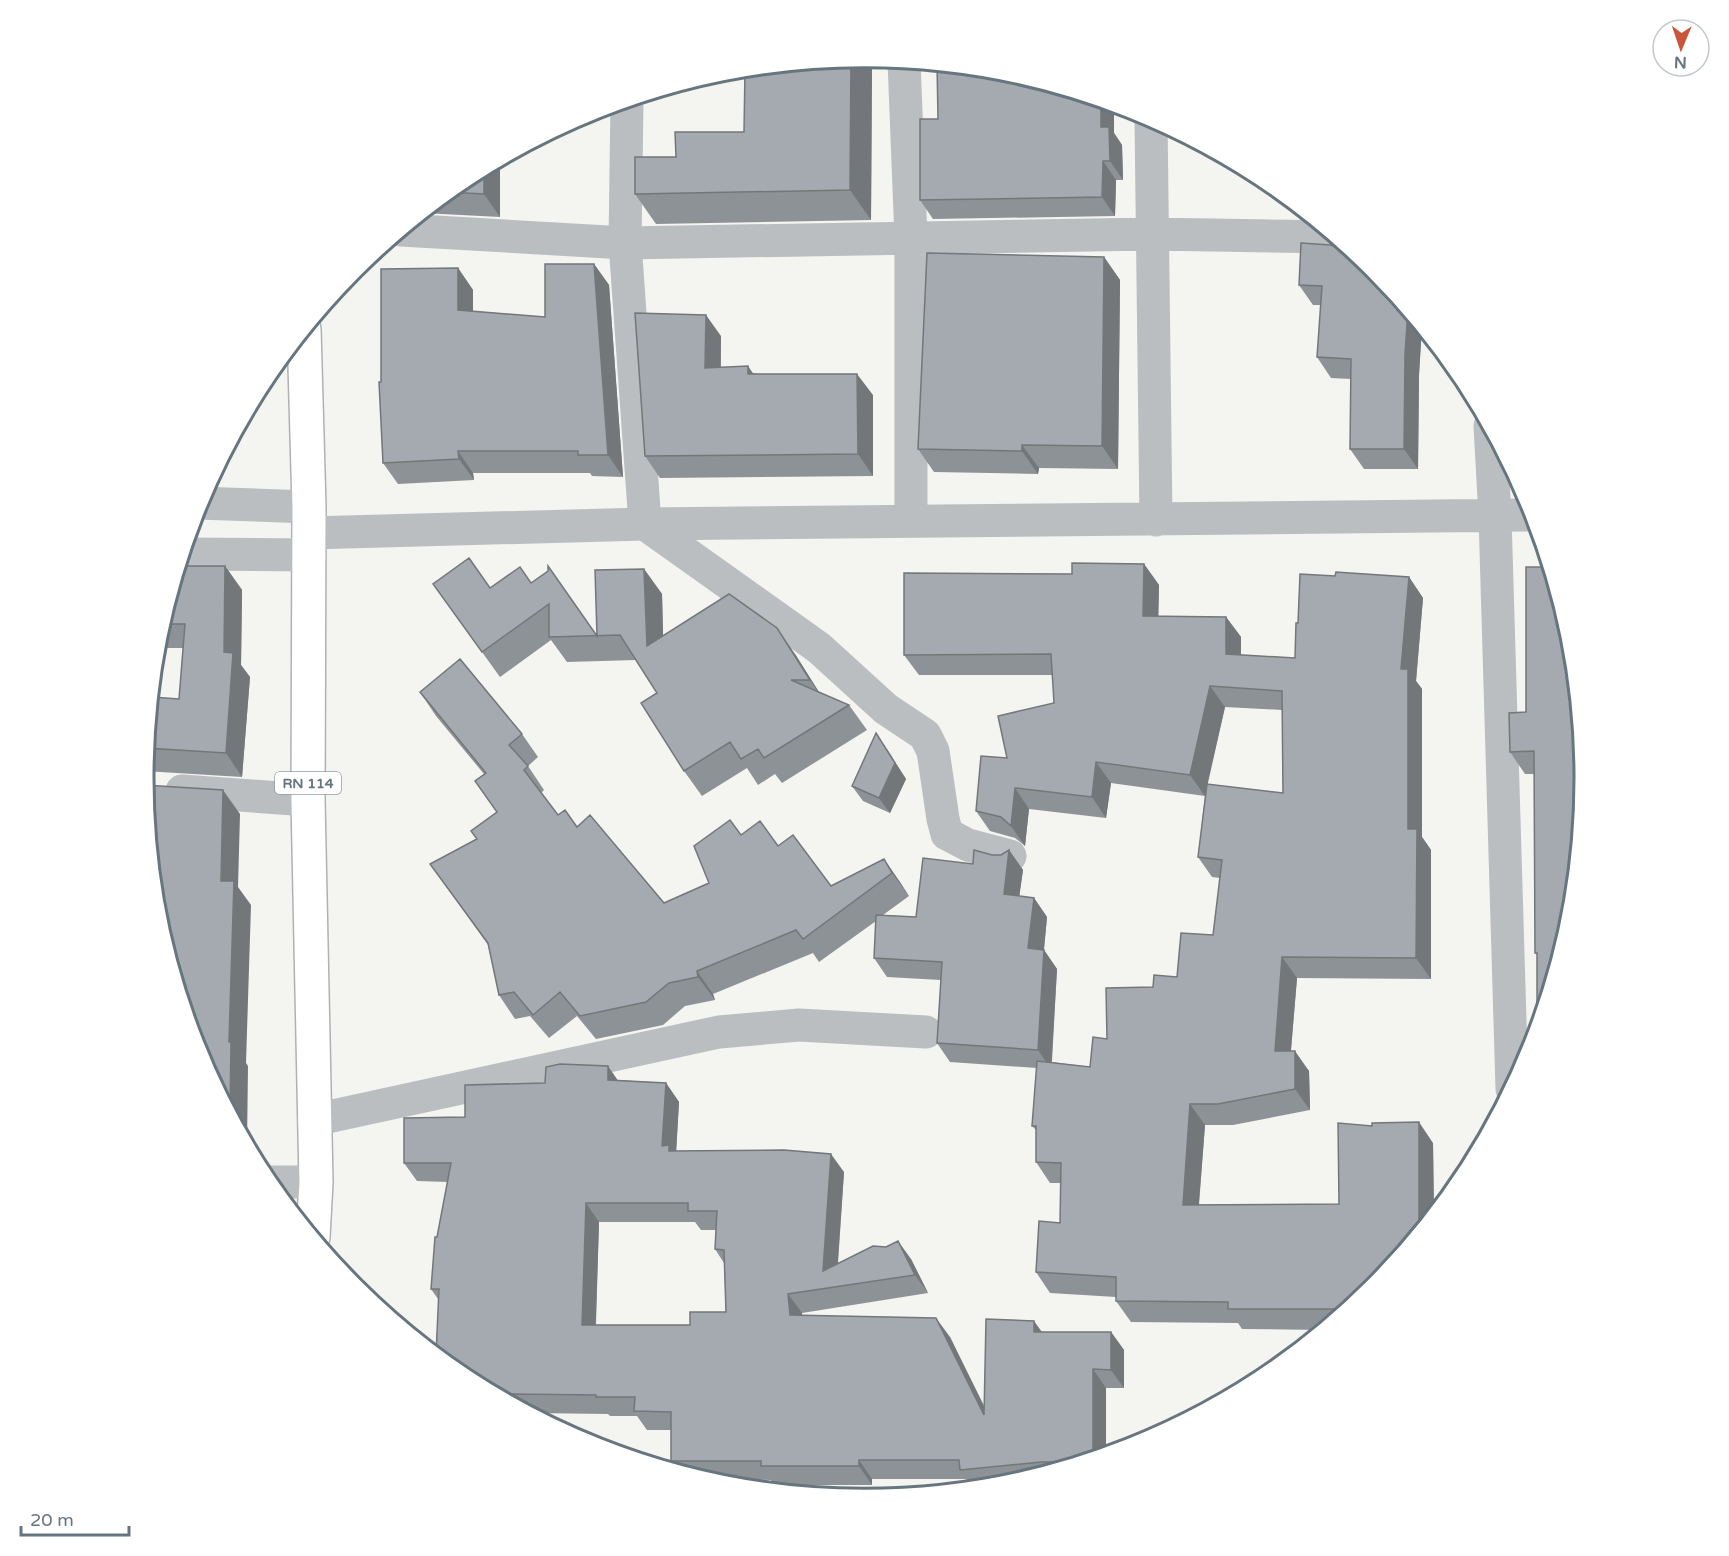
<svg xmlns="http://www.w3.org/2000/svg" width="1729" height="1556" font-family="'Varela Round',sans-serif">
	<rect width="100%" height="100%" fill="#f4f4f1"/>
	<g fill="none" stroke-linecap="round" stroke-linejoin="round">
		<defs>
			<path id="primary" d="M304,329L309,507L308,800L316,1182L313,1237"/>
		</defs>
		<use href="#primary" stroke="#aeb2b5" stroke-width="36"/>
		<path stroke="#babec0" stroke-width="33" d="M904,61L911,239V521
			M627,100L625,243L645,524L819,648L886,709L925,735L933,751L943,819L947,834L968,845L1010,856
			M1151,118L1156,520
			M401,230L625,243L1151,234L1336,237
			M1490,426L1495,516L1512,1089
			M198,503L309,507
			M309,533L645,524L1534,515
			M183,554L310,555
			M182,791L308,800
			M314,1120L719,1032L799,1025L926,1032
			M268,1182H316"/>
		<use href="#primary" stroke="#fff" stroke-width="33"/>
	</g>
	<path fill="#8d9296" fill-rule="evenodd" d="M865,57H869L872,62L871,220L656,224L635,194L676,157L744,132Z
		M1005,71L1114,104V133L1122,145L1123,180H1116L1115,216L933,219L920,200L938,119Z
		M500,159V217L422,213L464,178Z
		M1345,246L1375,268L1422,326L1419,375L1418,469H1364L1350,449L1351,379L1331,378L1317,357L1321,305H1313L1299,285Z
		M1104,257L1120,280L1118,469L1039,468L1038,474L934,472L918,449Z
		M594,264L609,285L623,477L592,476L590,473H473L474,480L398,484L383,463L381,382L458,268L473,290V311L545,317Z
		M721,336V367L873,395V476L660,478L645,456Z
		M1144,564L1159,585L1158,616L1226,617L1241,637V655L1295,658L1298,623L1335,576L1409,577L1423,598L1416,681L1422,689V837L1431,850V979L1297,978L1291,1051L1309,1071L1310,1110L1233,1125H1205L1199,1205L1339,1204L1433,1143L1434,1215L1374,1288L1323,1330L1242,1329L1238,1323L1131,1322L1116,1301V1297L1050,1293L1036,1272L1060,1223V1183H1050L1036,1162V1130L1032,1126L1037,1068L950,1062L937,1043L941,980L887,977L874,958L876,921L819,962L813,953L713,994L715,1000L685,1006L663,1025L596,1039L577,1016L549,1038L530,1016L515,1019L499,995L488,945L430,864L476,839L497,812L475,781L484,774L436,716L420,692L522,734L538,757L528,766L544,790L541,793L558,815L577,827L664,903L709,883L741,835L778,846L831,886L884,859L909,896L883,915L916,917L973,864L992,855H1001L1009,850L1023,870L1019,896L1034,898L1047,917L1044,950L1057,969L1052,1062L1090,1067L1107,1039L1153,987L1177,977L1213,935L1220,878L1212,877L1198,857L1205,796L1111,783L1106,818L1029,809L1025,846L1015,838L990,831L976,811L1007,758L1054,703L1053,675H919L904,655L1072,574ZM1225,707L1282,710L1283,793L1207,784Z
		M179,566H225L242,590L241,665L250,677L242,777L144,771L152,697L179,699L183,648H156L157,637Z
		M1550,567L1537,955L1535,953L1534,774H1525L1510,752L1526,712Z
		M644,569L662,594L663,635L795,654L819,692L849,705L867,730L782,783L775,774L758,785L747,768L702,796L684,771L657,693L636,660L567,662L551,640L500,677L451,609L490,588L531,583L597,636Z
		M887,749L906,779L890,813L863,801L852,786Z
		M618,1080L666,1083L679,1102L676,1151L844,1172L838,1264L911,1259L928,1293L802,1313V1315L950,1337L984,1408L1041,1332H1111L1124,1350V1388H1106V1455L1005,1485L973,1488L966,1479H872V1485H774L771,1480L705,1479L678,1471L671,1461V1430H647L637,1416H610L608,1414L531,1413L464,1377L438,1299L431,1289L437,1237L448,1182L417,1181L404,1163L465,1117ZM599,1222H695L701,1230H716L715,1249L724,1263L726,1312L690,1325H596Z"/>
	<path fill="#73777a" d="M865,57H869L872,62L871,220L850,190L851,58Z
		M1101,100L1114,104V133L1122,145L1123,180L1110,161L1101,127Z
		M500,159V217L484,194V168Z
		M1103,161L1116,180L1115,216L1102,197Z
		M1104,257L1120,280L1118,469L1102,446Z
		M594,264L609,285L623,477L608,455Z
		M458,268L473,290V332L458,310Z
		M1408,309L1422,326L1419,375L1418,469L1404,449L1405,354Z
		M706,315L721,336L720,389L705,368Z
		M748,366L763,388L748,374Z
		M857,374L873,395V476L858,454Z
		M1022,445L1039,468L1038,474L1022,451Z
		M458,451L473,473L474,480L459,459Z
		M1144,564L1159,585L1158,637L1143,616Z
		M225,566L242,590L241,665L250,677L242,777L226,753L224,652Z
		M644,569L662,594L664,671L647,646Z
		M1409,577L1423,598L1416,681L1422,689V837L1431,850V979L1416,958L1408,829L1401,669Z
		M1226,617L1241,637V675L1226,654Z
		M777,628L795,654L827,705L810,680Z
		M1210,686L1225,707L1205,796L1190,775Z
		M876,733L906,779L890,813L879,798Z
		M1096,762L1111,783L1106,818L1092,797Z
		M1015,788L1029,809L1025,846L1011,826Z
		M223,790L240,814L238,887L251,905L246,1063L248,1066L247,1145L230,1113L229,1042L221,881Z
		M1009,850L1023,870L1017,913L1004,894Z
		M884,859L900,882L909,896L892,873Z
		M1034,898L1047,917L1042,968L1028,948Z
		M1044,950L1057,969L1051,1069L1038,1050Z
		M1282,957L1297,978L1289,1072L1275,1051Z
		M697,971L713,994L715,1000L698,977Z
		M1295,1051L1309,1071L1310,1110L1295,1089Z
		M608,1066L621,1085L608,1080Z
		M666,1083L679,1102L676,1155L662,1146Z
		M1190,1104L1205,1125L1197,1226L1183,1205Z
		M1419,1122L1433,1143L1434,1215L1419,1233Z
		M831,1154L844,1172L836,1287L823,1271Z
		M586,1203L599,1222L595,1344L582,1325Z
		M898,1241L911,1259L928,1293L915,1275Z
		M788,1294L802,1313L803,1334L790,1315Z
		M936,1318L950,1337L998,1434L984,1415Z
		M1034,1321L1047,1339L1034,1332Z
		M1111,1332L1124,1350V1388L1111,1370Z
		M1093,1369L1106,1388V1455L1093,1459Z
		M513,1394L523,1409L513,1403Z
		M859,1460L872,1479V1485L859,1466Z"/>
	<path fill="#a4aaaf" stroke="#73777a" stroke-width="1.5" fill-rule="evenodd" d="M851,58L850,190L635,194V157H676L675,132H744L745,69Z
		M937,64L1005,71L1101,100V127H1109L1110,161H1103L1102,197L920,200V119H938Z
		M484,168V194L447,192L464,178Z
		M1301,243L1345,246V244L1375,268L1408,309L1405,354L1404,449H1350L1351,359L1317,357L1322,286L1299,285Z
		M927,253L1104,257L1102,446L1022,445V451L918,449Z
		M545,264H594L608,455H578V451H458L459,459L383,463L379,382H381V269L458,268V310L545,317Z
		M635,313L706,315L705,368L748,366V374H857L858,454L645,456Z
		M469,558L490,588L520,567L531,583L548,571V566L597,636L595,570L644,569L647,646L729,594L777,628L810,680H791L849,705L764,758L758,749L741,759L730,742L684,771L641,703L657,693L620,635L549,637V604L482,652L433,584Z
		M1072,563L1144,564L1143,616L1226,617V654L1295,658L1296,623H1298L1300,574L1335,576L1336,572L1409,577L1401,669H1408V829H1417L1416,958L1282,957L1275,1051H1295V1089L1218,1104H1190L1183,1205L1339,1204L1338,1123L1372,1126V1123L1419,1122V1233L1374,1288L1337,1318V1309H1228V1302L1116,1301V1277L1036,1272L1039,1221L1060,1223L1061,1163L1036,1162V1126H1032L1037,1061L1090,1067L1093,1037L1107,1039L1106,988L1153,987L1154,975L1177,977L1181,933L1213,935L1222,860L1198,857L1207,784L1283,793L1282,691L1210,686L1190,775L1096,762L1092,797L1015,788L1011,826L1001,817L976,811L981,756L1007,758L998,716L1054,703L1051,654L904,655V573L1072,574Z
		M179,566H225L224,652L233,653L226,753L146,748L152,697L179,699L185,624H161Z
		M1526,567H1550L1572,638L1586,778L1572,919L1537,1033V953H1535L1534,751L1510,752L1509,713L1526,712Z
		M460,659L522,734L509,745L528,766L524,770L558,815L565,810L577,827L590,815L664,903L709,883L694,846L730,820L741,835L760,821L778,846L793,835L831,886L884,859L892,873L803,939L796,930L697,971L698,977L669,983L646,1002L580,1016L560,992L533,1015L514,992L499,995L488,943L430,864L477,839L471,831L497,812L475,781L486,773L420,692Z
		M876,733L895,763L879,798L852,786Z
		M144,785L223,790L221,881H234L229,1042H231L230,1113L198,1054L157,918Z
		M974,850L992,855H1001L1009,850L1004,894L1034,898L1028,948L1044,950L1038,1050L937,1043L942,962L874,958L876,915L916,917L923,858L973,864Z
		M560,1064L608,1066V1080L666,1083L662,1146L669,1145V1151L784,1150L831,1154L823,1271L873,1246L886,1247L898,1241L915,1275L788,1294L790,1315L936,1318L984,1415L986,1319L1034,1321V1332H1111V1370L1093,1369V1459L1081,1462H1041L960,1470L959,1460H859V1466H761V1461H671V1412L634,1411L635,1397H596V1395L513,1394V1403L464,1377L436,1355L439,1289H431L435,1237H437L451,1163H404V1118L465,1117V1085L545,1083L546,1067ZM586,1203H688V1211H717L715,1249L724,1250L726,1312H690V1325H582Z"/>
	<g text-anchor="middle" stroke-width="6" stroke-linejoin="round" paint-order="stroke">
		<rect fill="#fff" stroke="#959ea5" stroke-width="1.5" x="275" y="772" width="66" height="22" rx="4.5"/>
		<g font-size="14" font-weight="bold" fill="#67757e">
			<text x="308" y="788">RN 114</text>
		</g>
	</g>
	<path d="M0 0H1729V1556H0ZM154 778a710 710 0 1 1 1420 0a710 710 0 1 1-1420 0Z" fill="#fff" fill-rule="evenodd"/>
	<path fill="none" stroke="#67757e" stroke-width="3" d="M154 778a710 710 0 1 1 1420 0a710 710 0 1 1-1420 0Z"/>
	<g transform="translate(1681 48) rotate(182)"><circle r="28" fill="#ffffff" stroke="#c2c8cb" stroke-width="1.5"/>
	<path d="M0-4.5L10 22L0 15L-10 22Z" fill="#cb553a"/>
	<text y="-9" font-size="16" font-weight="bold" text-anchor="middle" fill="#67757e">N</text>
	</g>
	<path d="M21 1526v9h108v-9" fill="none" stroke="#67757e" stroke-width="3"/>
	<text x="30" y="1526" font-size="18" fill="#67757e" stroke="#ffffff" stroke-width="4.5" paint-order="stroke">20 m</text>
</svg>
